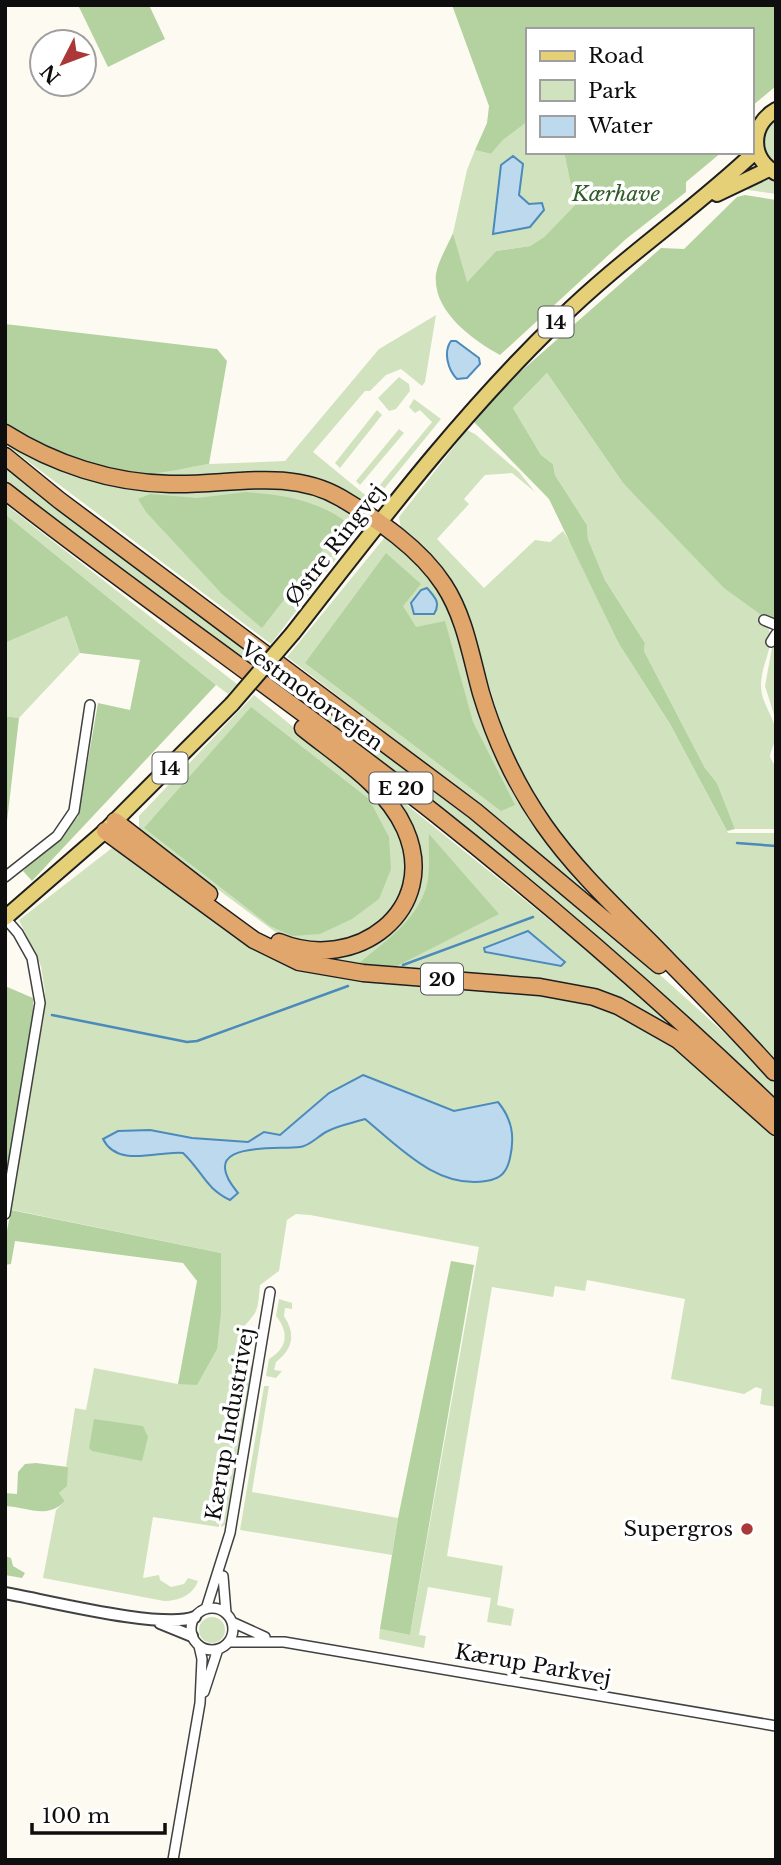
<svg xmlns="http://www.w3.org/2000/svg" width="781" height="1865" font-family="'Libre Baskerville',serif">
	<rect width="100%" height="100%" fill="#fdfbf1"/>
	<path fill="#d0e3be" d="M776,119V163C761,150 761,132 776,119Z
		M527,122V152H564L575,205L544,237L530,246L496,251L466,283L453,233L467,170L475,150L491,154L503,140Z
		M756,180H776V194L742,189Z
		M436,315L425,382L422,386L401,369L386,375L370,391H365L313,452L369,498L432,422L420,410L415,413L409,407L414,399L441,419L371,505L333,484L292,472L172,476L142,474L209,464L285,461L379,349Z
		M547,373L623,483L764,617C779,647 762,656 761,685C761,703 773,715 776,731C777,742 771,747 770,757L776,768V829H735L717,783L705,768L644,651L645,643L605,580L588,539L587,525L555,475L553,464L541,455L513,408Z
		M399,377L409,384L410,391L396,409L389,411L378,398Z
		M377,410L382,415L340,468L335,463Z
		M399,429L404,433L360,485L356,481Z
		M467,430L475,434L519,472L535,492L512,473L485,475L464,499L469,504L437,539L484,588L535,540L550,542L563,531L581,560L619,644L670,724L728,833H776V1060L574,854L547,820L512,757L460,597L449,579L401,530L399,517Z
		M5,436L69,470L256,483L317,491L362,519L361,526L271,644L5,444Z
		M5,464L261,657L251,669L5,483Z
		M5,504L237,684L228,694L216,685L5,514Z
		M385,537L422,566L451,607L501,760L611,912L487,810L287,657Z
		M67,616L80,653L19,718L5,716V643Z
		M773,642L776,643V721L765,686Z
		M276,668C450,797 620,931 776,1082V1103L265,680Z
		M254,695L362,783L392,816L406,852L404,883L392,910L384,919L348,943L296,942L278,934L139,831V816Z
		M356,764L598,959L688,1040C666,1029 630,1003 607,999C516,982 321,985 252,930L303,954L390,928L416,849Z
		M112,848L120,850L306,971L337,977C420,983 571,982 641,1023C691,1052 733,1096 776,1135V1407L760,1404L762,1389L756,1387L744,1394L671,1379L685,1299L587,1280L585,1291L555,1286L553,1297L492,1287L447,1556L503,1566L497,1605L514,1609L511,1626L487,1622L491,1598L428,1587L419,1635L426,1636L424,1648L379,1639L380,1629L410,1635L479,1247L310,1215L296,1214L287,1220L279,1271L260,1285C259,1293 259,1306 255,1313C238,1337 235,1326 248,1356L219,1527L153,1517L143,1578L159,1575L160,1580L171,1587L184,1584L188,1578L198,1581C193,1595 179,1601 164,1601L43,1578L56,1510L65,1501L59,1493L68,1467L66,1466L75,1408L86,1410L94,1368L178,1384L221,1253L8,1209L34,1056L43,1023L45,993L41,966L19,920Z
		M279,1299L292,1303V1309L285,1308L284,1316C296,1334 293,1349 276,1362L274,1370L282,1371L276,1378L266,1376L269,1359C288,1348 289,1332 276,1316Z
		M250,1357L252,1368L225,1525L221,1527Z
		M264,1386H269L252,1492L398,1518L392,1555L240,1530Z
		M199 1630a13 13 0 1 1 26 0a13 13 0 1 1-26 0Z"/>
	<path fill="#b4d2a0" d="M78,5H149L165,39L108,67Z
		M452,5H776V86L751,107V30H527V122L503,140L491,154L475,150L487,123L489,106Z
		M564,152H722L686,182V192L626,239L500,355C472,339 432,311 436,274C438,261 448,245 453,233L467,282L496,251L530,246L544,237L575,205Z
		M745,195L776,200V621L764,617L724,588L623,483L547,373L513,408L541,455L553,464L555,475L587,525L588,539L605,580L645,643L644,651L705,768L717,783L735,829L727,831L670,724L619,644L549,499L474,422L511,380L661,248L684,249L737,197Z
		M5,324L217,349L227,361L209,464C187,467 162,475 139,473C93,471 48,449 8,426L5,416Z
		M246,492C283,495 314,499 345,521L262,628L222,594L146,512L138,499L150,494L197,498Z
		M5,514L216,685L32,881L23,871L78,817L98,703L130,710L140,660L80,653L67,616L5,643Z
		M386,553L421,584L403,606L416,627L445,621L473,722L515,805L501,811L305,663Z
		M251,707L369,799L389,837L391,869L379,899L352,919L320,934L292,936L270,926L144,828Z
		M5,716L19,718L5,839Z
		M429,834L499,914L393,968L358,964C384,942 415,922 426,888C431,872 428,851 429,834Z
		M5,986L33,998V1019L5,1186Z
		M11,1210L221,1253V1313L217,1349L197,1385L178,1384L197,1281L183,1263L15,1241L11,1264L5,1265V1241Z
		M451,1261L474,1265L410,1635L380,1629L398,1518Z
		M94,1419L143,1426L148,1437L142,1461L92,1451L89,1448Z
		M36,1463L68,1467L67,1486L59,1493L65,1501C47,1520 28,1507 5,1506V1493L17,1494L18,1472L25,1464Z
		M5,1556L11,1558L13,1566L25,1573L22,1578L5,1575Z"/>
	<path fill="#bcd9ee" stroke="#4c8abb" stroke-width="2" d="M513,156L523,164L519,195L529,204L542,203L544,210L530,227L493,234L501,165Z
		M451,341H456L479,358L480,364L467,378L457,379C448,370 443,352 451,341Z
		M427,588C435,597 441,603 434,614H414L411,603L421,590Z
		M528,931L565,962L561,966L485,952L484,948Z
		M363,1075L454,1111L498,1102C512,1119 515,1136 510,1158C507,1172 501,1179 486,1181C437,1189 399,1147 365,1119C353,1123 339,1125 328,1131C319,1135 310,1146 300,1147C269,1150 195,1141 238,1193L230,1200C205,1188 203,1172 183,1153C160,1150 118,1169 103,1139L118,1131L150,1130L192,1138L248,1142L264,1132L280,1135L329,1093Z"/>
	<g fill="none" stroke-linecap="round" stroke-linejoin="round">
		<path stroke="#4c8abb" stroke-width="2.5" d="M737,843L776,846
			M403,965L533,917
			M52,1015L187,1042L197,1041L348,986"/>
		<defs>
			<path id="minor" d="M764,620L776,625
				M771,642L776,634
				M5,877L57,836L74,811L90,705
				M5,918L18,933L32,958L40,1003L5,1214
				M223,1576L226,1613
				M191 1629a21 21 0 1 1 42 0a21 21 0 1 1-42 0Z
				M206,1609L230,1533L270,1292
				M232,1622L265,1637
				M229,1642H284L776,1726
				M204,1692L218,1649
				M173,1860L200,1703L202,1659L199,1646"/>
			<path id="tertiary" d="M5,1593C45,1600 163,1630 195,1617
				M160,1623L192,1636"/>
			<path id="primary" d="M776,110C750,125 749,158 776,173
				M717,194L769,169
				M293,633C378,524 460,415 560,319C622,258 694,210 757,150
				M5,918L105,831L232,704"/>
			<path id="motorway" d="M5,433C54,464 112,483 170,484C227,486 288,467 341,498C378,520 420,548 444,585C465,617 471,657 481,693C495,740 516,785 544,825C574,868 613,905 650,942C692,985 734,1027 774,1072
				M5,456L59,500L475,811L659,965
				M5,491C147,602 296,704 437,815C554,908 668,1007 776,1111
				M115,821L209,894
				M105,831L254,940L299,962L363,973L540,987L594,997L618,1006L678,1040L776,1127
				M279,942C356,974 441,910 405,829C386,786 339,757 303,728"/>
		</defs>
		<use href="#minor" stroke="#414141" stroke-width="12"/>
		<use href="#tertiary" stroke="#414141" stroke-width="14"/>
		<use href="#primary" stroke="#1f1f1f" stroke-width="18"/>
		<use href="#motorway" stroke="#1f1f1f" stroke-width="19"/>
		<use href="#minor" stroke="#fff" stroke-width="9"/>
		<use href="#tertiary" stroke="#fff" stroke-width="10"/>
		<use href="#primary" stroke="#e6d077" stroke-width="14"/>
		<use href="#motorway" stroke="#e1a66b" stroke-width="16"/>
		<defs>
			<path id="primary-bridge" d="M232,704L293,633"/>
		</defs>
		<use href="#primary-bridge" stroke="#1f1f1f" stroke-width="18" stroke-linecap="butt"/>
		<use href="#primary-bridge" stroke="#e6d077" stroke-width="14"/>
	</g>
	<circle fill="#ab3838" stroke="#fff" stroke-width="2.5" cx="747" cy="1529" r="7"/>
	<g text-anchor="middle" stroke-width="7" stroke-linejoin="round" paint-order="stroke">
		<g fill="#fff" stroke="#565656" stroke-width="2">
			<rect x="538.5" y="306.5" width="35" height="31" rx="5"/>
			<rect x="152.5" y="752.5" width="35" height="31" rx="5"/>
			<rect x="369.5" y="772.5" width="63" height="31" rx="5"/>
			<rect x="421" y="963.5" width="42" height="31" rx="5"/>
		</g>
		<g font-size="19" font-weight="bold" fill="#0e0e0e">
			<text x="556" y="329">14</text>
			<text x="170" y="775">14</text>
			<text x="401" y="795">E 20</text>
			<text x="442" y="986">20</text>
		</g>
		<g font-size="21" font-style="italic" fill="#2f5d27" stroke="#fff">
			<text x="616" y="201">Kærhave</text>
		</g>
		<g font-size="21" fill="#0e0e0e" stroke="#fff">
			<text transform="translate(335 545) rotate(-52)" y="7">Østre Ringvej</text>
			<text transform="translate(312 696) rotate(36)" y="7">Vestmotorvejen</text>
			<text transform="translate(230 1424) rotate(-80)" y="7">Kærup Industrivej</text>
			<text transform="translate(533 1665) rotate(10)" y="7">Kærup Parkvej</text>
		</g>
		<g font-size="21" fill="#0e0e0e" stroke="#fff" text-anchor="end">
			<text x="733" y="1536">Supergros</text>
		</g>
	</g>
	<rect width="781" height="1865" fill="none" stroke="#0e0e0e" stroke-width="14"/>
	<rect x="526" y="28" width="228" height="126" fill="#ffffff" stroke="#9f9f9f" stroke-width="2"/>
	<rect x="540" y="51" width="35" height="10" fill="#e6d077" stroke="#9f9f9f" stroke-width="2"/>
	<text x="588" y="63" font-size="21" fill="#0e0e0e">Road</text>
	<rect x="540" y="80" width="35" height="21" fill="#d0e3be" stroke="#9f9f9f" stroke-width="2"/>
	<text x="588" y="98" font-size="21" fill="#0e0e0e">Park</text>
	<rect x="540" y="116" width="35" height="21" fill="#bcd9ee" stroke="#9f9f9f" stroke-width="2"/>
	<text x="588" y="133" font-size="21" fill="#0e0e0e">Water</text>
	<g transform="translate(63 63) rotate(228)"><circle r="33" fill="#ffffff" stroke="#9f9f9f" stroke-width="2"/>
	<path d="M0-5L12 26L0 18L-12 26Z" fill="#ab3838"/>
	<text y="-10" font-size="19" font-weight="bold" text-anchor="middle" fill="#0e0e0e">N</text>
	</g>
	<path d="M32 1823v10h133v-10" fill="none" stroke="#0e0e0e" stroke-width="3.5"/>
	<text x="42" y="1823" font-size="21" fill="#0e0e0e" stroke="#ffffff" stroke-width="5" paint-order="stroke">100 m</text>
</svg>
